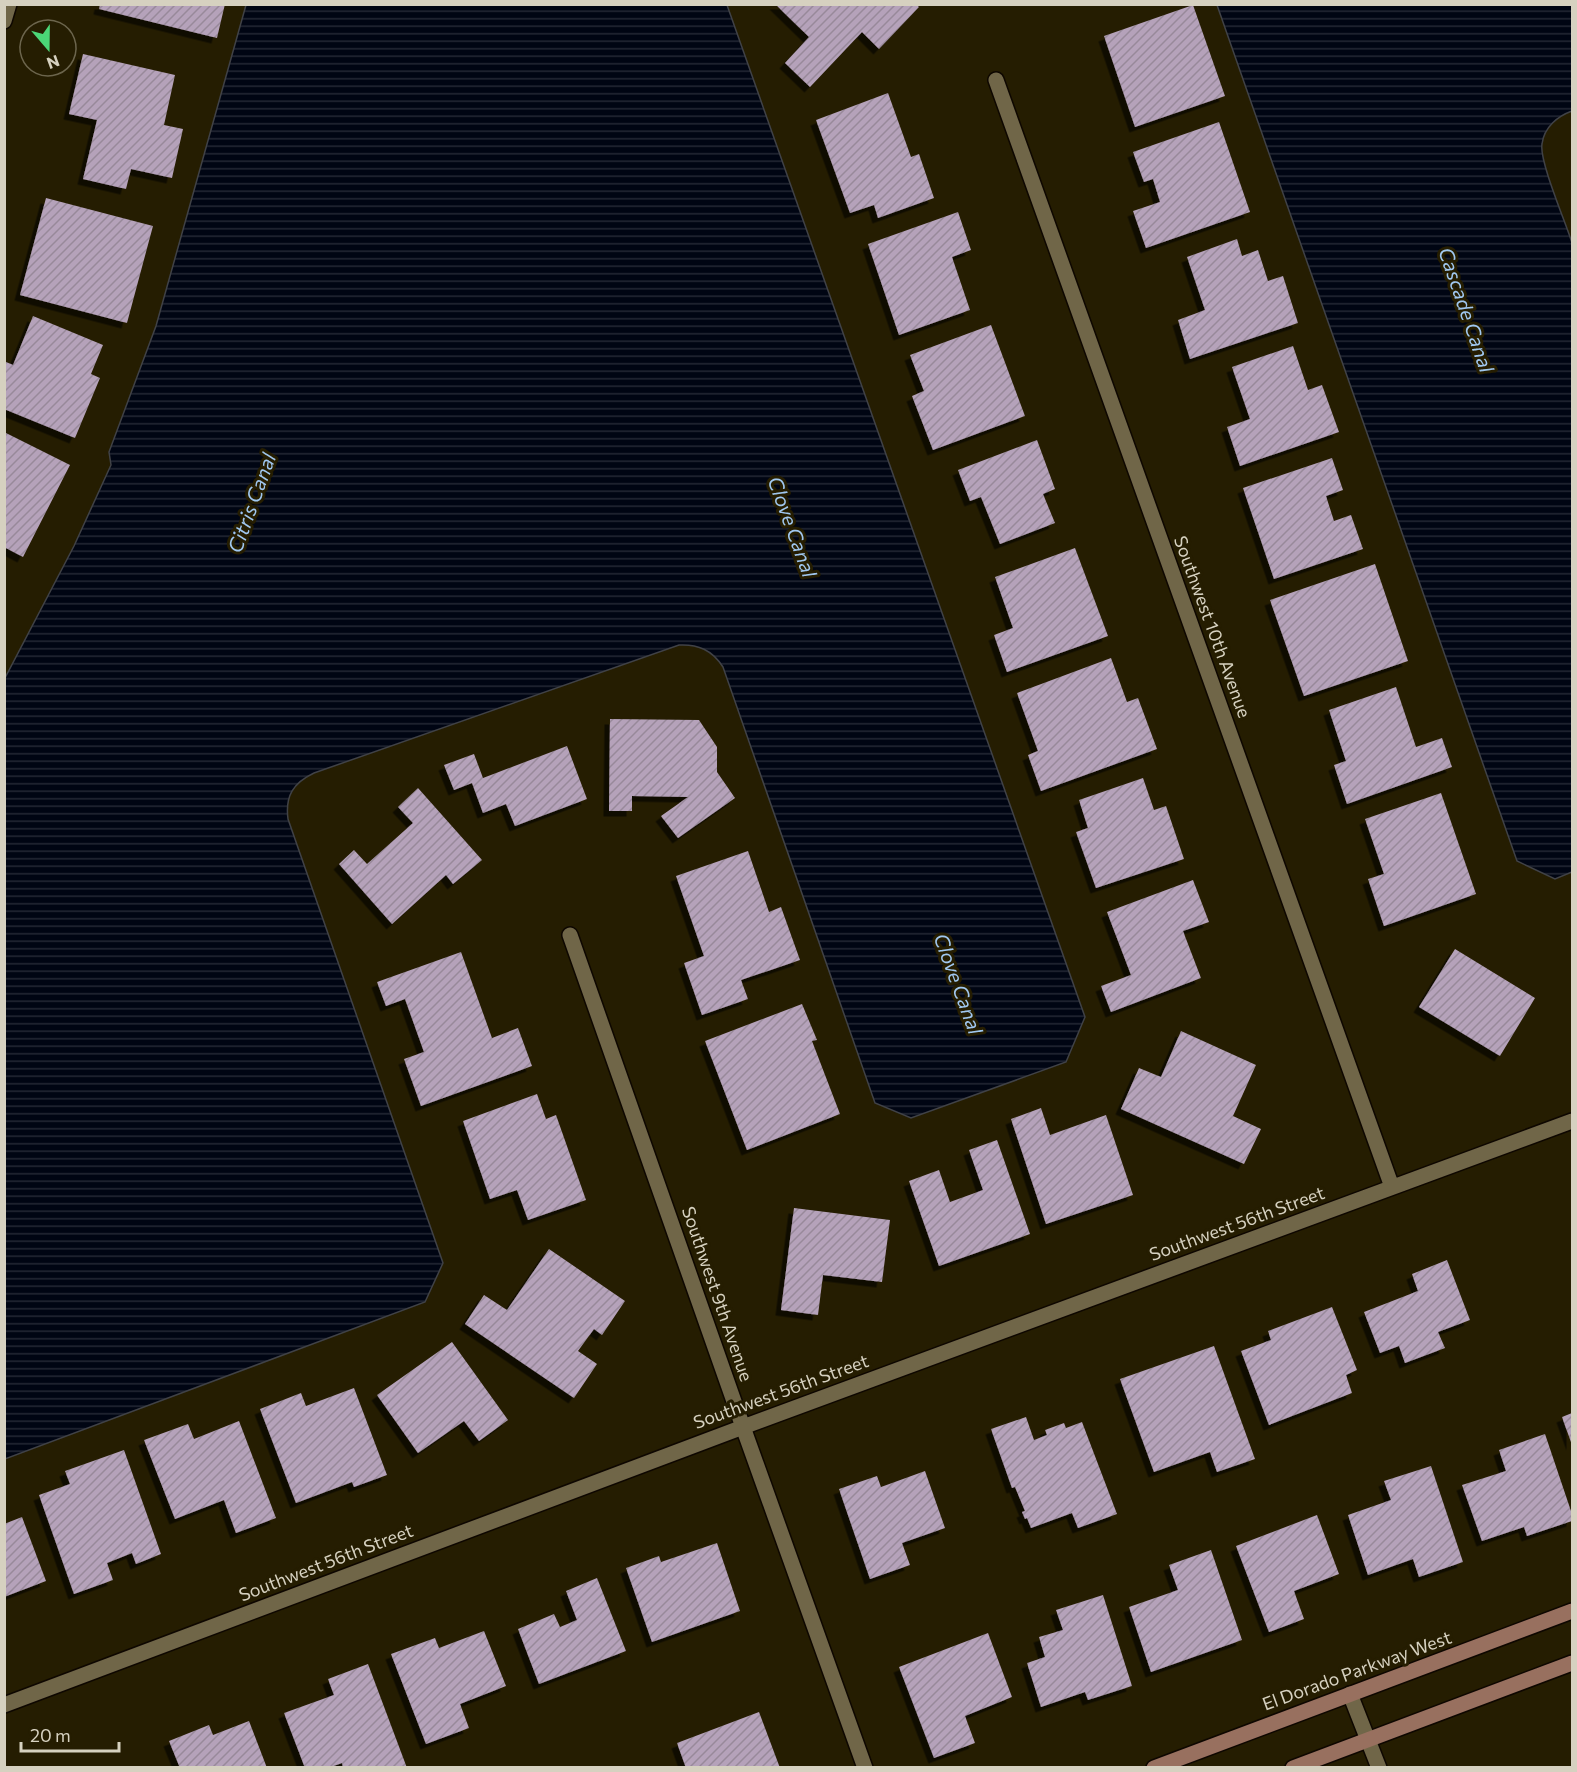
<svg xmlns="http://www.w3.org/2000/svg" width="1577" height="1772" font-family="Commissioner,sans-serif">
	<defs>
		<pattern id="water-rules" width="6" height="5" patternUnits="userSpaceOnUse" patternTransform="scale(1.5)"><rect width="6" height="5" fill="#000513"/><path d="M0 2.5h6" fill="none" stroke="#242834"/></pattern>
		<pattern id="building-hatch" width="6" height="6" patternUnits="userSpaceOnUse" patternTransform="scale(1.5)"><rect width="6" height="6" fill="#b5a2ba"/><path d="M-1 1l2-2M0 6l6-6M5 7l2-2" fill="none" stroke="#98899a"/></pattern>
		<filter id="shadow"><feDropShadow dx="-5.5" dy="5.5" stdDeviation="0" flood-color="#0009"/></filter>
	</defs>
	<rect width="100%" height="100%" fill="#251d01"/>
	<path fill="url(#water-rules)" stroke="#404247" stroke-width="1.5" d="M246,5H727L1085,1017L1066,1062L911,1118L875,1103L723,667C712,650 698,644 679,645L314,773C293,783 285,796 288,819L443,1263L425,1302L5,1459V678L74,546L111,465L109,452L156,326Z
		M1217,5H1572V111C1558,116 1544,127 1542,144C1539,161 1566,223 1572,243V872L1555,879L1517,861Z"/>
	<path fill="url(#building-hatch)" filter="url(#shadow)" d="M100,4H225L217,38L99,9Z
		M775,4H916L919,7L879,49L862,32L810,87L785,63L809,37Z
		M1193,5L1225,96L1135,127L1104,36Z
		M83,54L175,75L164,125L183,129L172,178L131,169L126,189L83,179L97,120L69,114Z
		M888,93L911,157L919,154L934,198L878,218L874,205L850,213L816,120Z
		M1219,122L1250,212L1146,248L1133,211L1160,202L1153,179L1144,182L1133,152Z
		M46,198L153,226L127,323L20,295Z
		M958,212L971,250L952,257L970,310L899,335L868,244Z
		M1237,239L1242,256L1258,250L1268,281L1283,276L1298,323L1190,359L1178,320L1205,310L1187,257Z
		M33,316L103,345L91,374L100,378L75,438L4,409V361L13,365Z
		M991,325L1025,416L933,450L912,396L924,391L910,355Z
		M1293,346L1308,390L1322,385L1339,432L1240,466L1227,427L1250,419L1232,367Z
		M4,432L70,465L23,557L4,547Z
		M1037,440L1055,489L1043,494L1055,523L1000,544L981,497L970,501L958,470Z
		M1332,458L1343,490L1326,496L1334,521L1351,515L1363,549L1274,579L1243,488Z
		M1075,548L1108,636L1007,672L994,635L1013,628L995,577Z
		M1375,564L1408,661L1304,696L1270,600Z
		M1111,658L1127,702L1138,698L1157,749L1041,791L1028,755L1038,751L1017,693Z
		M1396,687L1416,747L1442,738L1452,767L1347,804L1334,765L1346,761L1329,710Z
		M610,719L699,720L717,747V772L735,798L678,838L661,816L688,797L632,796V811H609Z
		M567,746L587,799L515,826L506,804L483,813L472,783L454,790L444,765L474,754L483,778Z
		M1143,778L1154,810L1166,806L1184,859L1096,888L1076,832L1088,828L1079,800Z
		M418,788L482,860L453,884L446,875L392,924L339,864L354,850L367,864L413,823L398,807Z
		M1441,793L1476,894L1384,926L1368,879L1384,874L1365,819Z
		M748,851L769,912L781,907L800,960L741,980L748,999L702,1015L684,963L704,956L676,876Z
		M1193,880L1209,922L1183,931L1201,978L1111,1012L1101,986L1131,975L1107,912Z
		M1455,949L1535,998L1500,1056L1419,1007Z
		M461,952L492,1038L518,1028L532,1066L421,1106L404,1059L424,1052L405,999L386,1006L377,982Z
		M802,1004L817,1040L812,1041L840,1114L747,1150L705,1041Z
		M1181,1031L1256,1065L1233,1116L1261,1129L1244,1164L1121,1109L1139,1068L1161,1077Z
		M537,1094L546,1119L556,1115L586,1200L528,1220L517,1190L490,1199L463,1121Z
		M1041,1108L1050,1135L1106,1115L1133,1195L1046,1224L1011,1119Z
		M997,1140L1030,1234L939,1266L909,1181L939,1170L950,1202L983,1190L969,1150Z
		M794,1208L890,1220L882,1282L823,1275L818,1315L781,1310Z
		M549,1249L625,1301L602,1335L594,1329L578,1351L597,1364L574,1398L465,1324L484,1295L507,1310Z
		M1447,1260L1470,1320L1438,1332L1445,1348L1405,1363L1399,1346L1380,1353L1364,1312L1418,1291L1412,1274Z
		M1332,1307L1357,1370L1346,1375L1352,1393L1269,1425L1241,1351L1271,1340L1268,1331Z
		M452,1342L508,1420L479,1441L464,1421L418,1453L377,1395Z
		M1214,1346L1255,1459L1217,1472L1210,1452L1154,1472L1120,1379Z
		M354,1388L387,1475L354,1487L352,1482L296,1503L260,1409L301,1393L306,1406Z
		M1572,1413V1445L1562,1417Z
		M1026,1417L1034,1440L1047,1435L1045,1430L1064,1423L1066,1428L1082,1422L1117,1514L1078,1528L1072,1513L1031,1528L1027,1518L1025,1519L1022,1512L1025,1511L1015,1487L1012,1488L991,1429Z
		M239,1421L276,1518L236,1533L224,1500L175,1519L144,1440L188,1424L194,1439Z
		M1545,1434L1572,1514V1521L1527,1536L1524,1527L1482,1541L1462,1485L1506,1471L1499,1450Z
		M124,1450L161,1554L136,1564L132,1553L107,1563L113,1580L74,1594L39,1495L70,1484L65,1471Z
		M1431,1466L1463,1562L1419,1577L1413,1559L1368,1575L1348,1515L1391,1500L1384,1481Z
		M925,1471L945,1528L902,1543L910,1565L870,1579L839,1489L877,1476L881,1487Z
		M1317,1515L1339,1574L1294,1591L1304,1619L1269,1632L1236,1546Z
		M22,1517L46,1581L4,1597V1524Z
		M717,1543L740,1611L652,1642L626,1568L659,1556L661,1562Z
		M1211,1550L1242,1640L1151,1672L1129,1607L1178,1590L1169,1565Z
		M597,1578L626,1651L539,1684L518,1629L554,1614L560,1627L577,1620L566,1591Z
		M1103,1595L1132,1686L1088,1700L1085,1692L1041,1707L1027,1663L1045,1657L1039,1637L1063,1630L1056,1610Z
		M484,1631L506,1686L460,1704L469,1728L426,1744L391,1654L435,1638L439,1648Z
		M988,1633L1012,1697L965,1716L975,1743L934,1758L899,1667Z
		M368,1664L407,1768H343L342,1763L328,1768H305L284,1713L334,1695L328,1679Z
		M759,1712L780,1768H686L677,1743Z
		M249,1721L267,1768H180L169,1741L209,1725L213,1735Z"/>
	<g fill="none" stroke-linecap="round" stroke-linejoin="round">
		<defs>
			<path id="street" d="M4,21L9,4
				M996,80L1392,1187
				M570,935L743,1427L865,1768
				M1350,1694L1379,1768
				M4,1705L743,1427L1572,1121"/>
			<path id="secondary" d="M1154,1768L1572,1611
				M1293,1768L1572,1663"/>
		</defs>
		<use href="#street" stroke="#0e0700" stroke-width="18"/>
		<use href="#secondary" stroke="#0e0700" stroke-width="18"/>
		<use href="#street" stroke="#706648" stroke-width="15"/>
		<use href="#secondary" stroke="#98705f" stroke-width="15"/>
	</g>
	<g text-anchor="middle" stroke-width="6" stroke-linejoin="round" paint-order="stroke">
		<g font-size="18" fill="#d6d1c0" stroke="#251d01">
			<text transform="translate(1212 627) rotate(70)" y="6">Southwest 10th Avenue</text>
			<text transform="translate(1237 1224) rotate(-20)" y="6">Southwest 56th Street</text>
			<text transform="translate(717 1294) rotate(71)" y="6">Southwest 9th Avenue</text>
			<text transform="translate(781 1392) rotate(-20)" y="6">Southwest 56th Street</text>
			<text transform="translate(326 1563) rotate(-21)" y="6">Southwest 56th Street</text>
			<text transform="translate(1357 1671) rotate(-20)" y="6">El Dorado Parkway West</text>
		</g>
		<g font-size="20" font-style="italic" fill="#a0c7ef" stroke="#251d01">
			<text transform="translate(1466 310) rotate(71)" y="7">Cascade Canal</text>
			<text transform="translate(252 503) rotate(-70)" y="7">Citris Canal</text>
			<text transform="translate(792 527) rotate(70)" y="7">Clove Canal</text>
			<text transform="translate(958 984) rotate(70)" y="7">Clove Canal</text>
		</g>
	</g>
	<rect width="1577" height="1772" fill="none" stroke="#d6d1c0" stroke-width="12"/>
	<g transform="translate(48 48) rotate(160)"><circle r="28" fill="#251d01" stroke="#6c654d" stroke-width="1.5"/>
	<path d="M0-4.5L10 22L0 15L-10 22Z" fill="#4bd677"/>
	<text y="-9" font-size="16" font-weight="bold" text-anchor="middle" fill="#d6d1c0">N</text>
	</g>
	<path d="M21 1742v9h98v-9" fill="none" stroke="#d6d1c0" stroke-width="3"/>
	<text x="30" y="1742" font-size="18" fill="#d6d1c0" stroke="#251d01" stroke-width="4.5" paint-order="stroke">20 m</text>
</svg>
